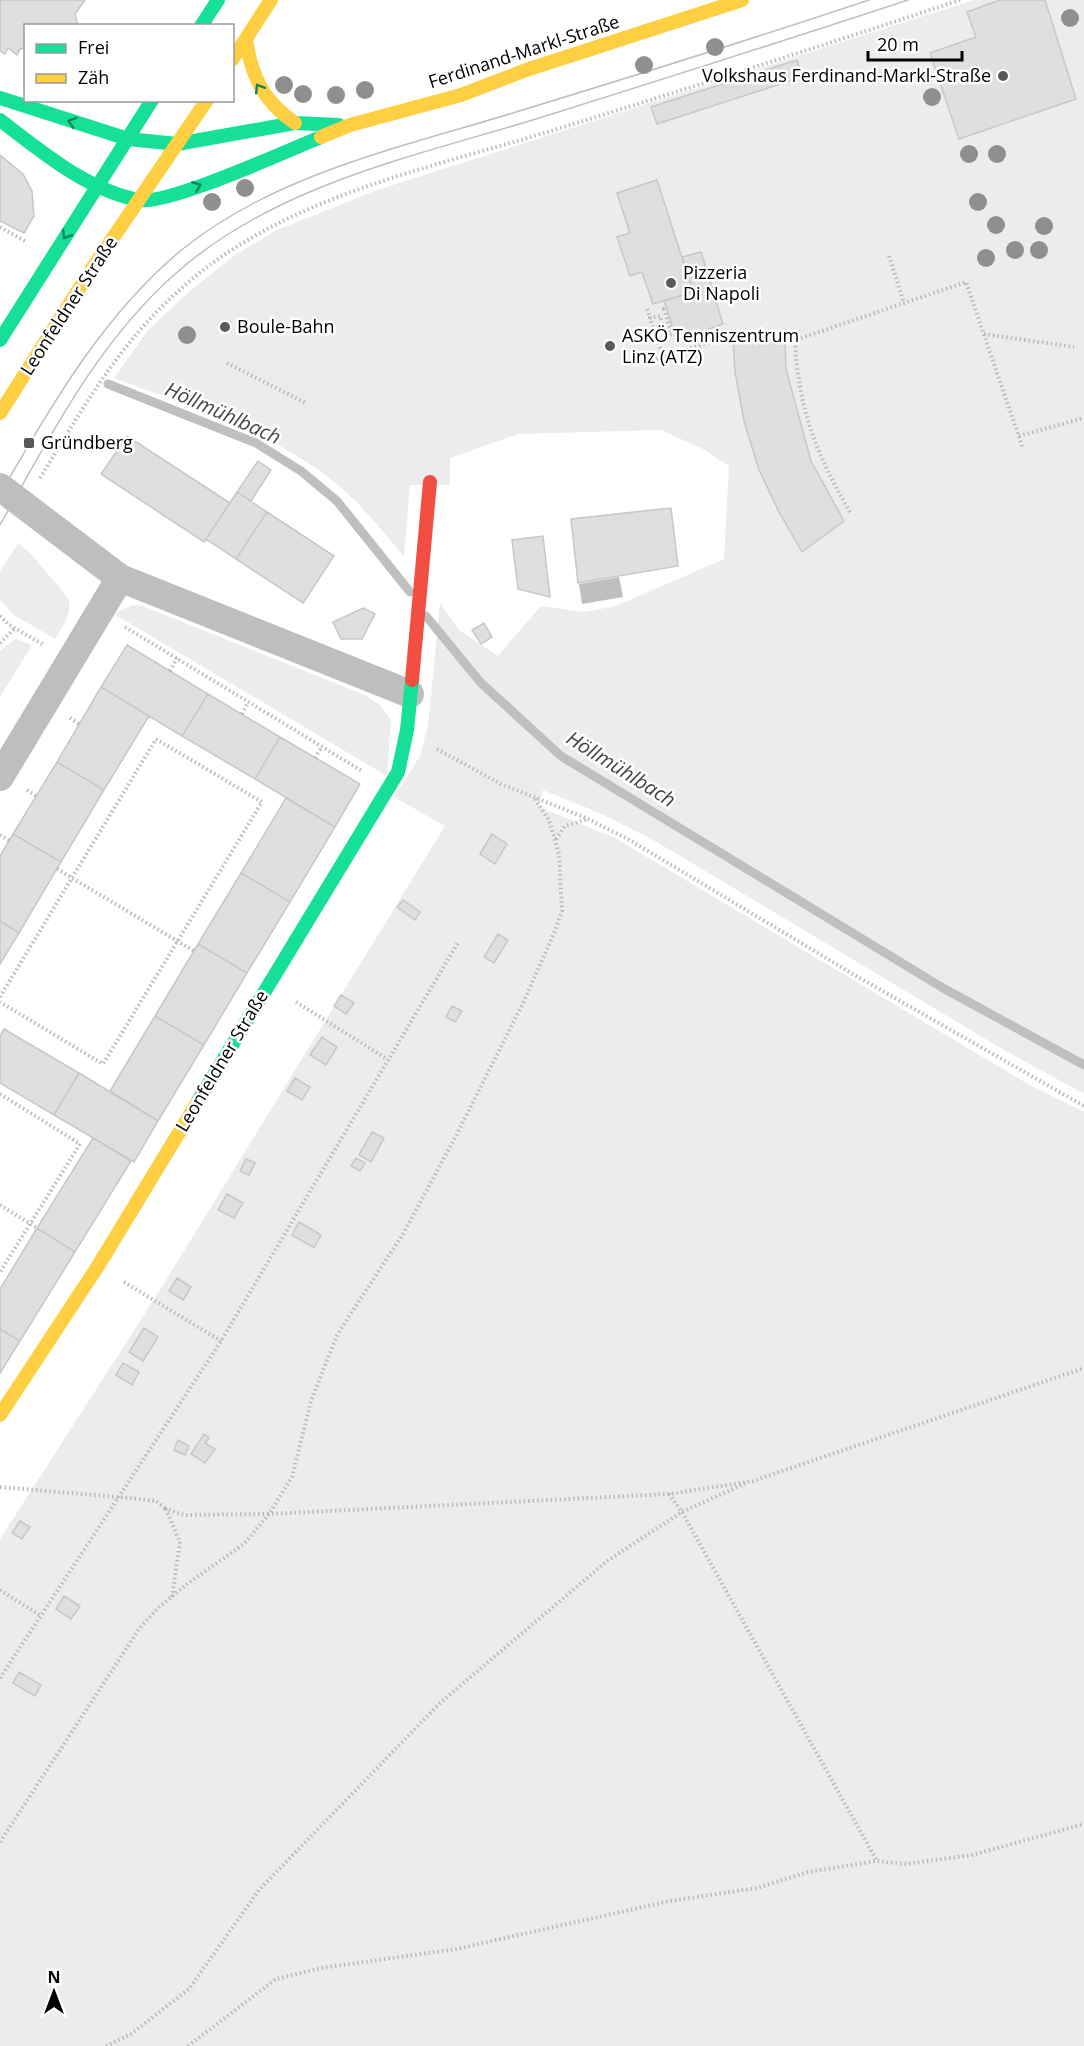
<svg xmlns="http://www.w3.org/2000/svg" width="1084" height="2046" font-family="'Open Sans',sans-serif">
	<rect width="100%" height="100%" fill="#fff"/>
	<path fill="#ececec" d="M974,0H1084V1094L999,1047L655,841L602,814L543,790L539,807L615,838L1028,1084L1084,1112V2046H0V1539L160,1290L445,826L394,797L420,756L428,725L440,603L459,630L498,656L541,606L583,612L616,606L724,559L729,466L703,449L661,430L518,434L450,458V485H410L404,557C380,528 356,497 325,475C263,429 186,405 114,378L148,330L190,291L235,255L277,230L380,189Z
		M18,543L32,555L68,598C73,614 63,625 55,639L14,615L0,600V571Z
		M132,605L143,606L365,695L380,705L391,720L387,776L114,614Z
		M15,639L32,645L0,697V651Z"/>
	<path fill="#bfbfbf" d="M619,577L623,597L582,604L579,584Z"/>
	<g fill="none" stroke-linecap="round" stroke-linejoin="round">
		<path stroke="#bfbfbf" stroke-width="9" d="M108,384L256,443L301,471L337,501L410,592
			M426,616L481,683L561,756L943,988L1084,1065"/>
	</g>
	<path fill="#dfdfdf" stroke="#c7c7c7" stroke-width="1.5" d="M0,0H85L75,14L78,26H26V48L20,49L17,55L8,48L5,54L0,51Z
		M1000,0H1045L1076,99L959,139L930,53L976,37L967,12Z
		M797,60L802,77L657,124L651,107Z
		M0,155L23,174L32,191L34,216L24,233L0,221Z
		M657,180L693,292L653,304L642,272L630,276L617,237L630,233L617,193Z
		M701,252L723,324L677,340L664,301L693,292L682,257Z
		M733,339H785L786,369L811,461L844,521L802,552L779,512L759,470L744,421L735,372Z
		M127,436L230,503L204,542L101,474Z
		M258,461L271,470L251,501L237,492Z
		M237,492L267,512L236,559L206,539Z
		M671,508L678,566L578,583L571,519Z
		M267,512L334,556L303,603L236,559Z
		M543,536L550,597L518,589L512,540Z
		M363,608L375,614L362,639H341L333,622Z
		M484,623L492,637L481,644L472,630Z
		M127,645L208,694L182,736L101,687Z
		M101,687L149,716L104,790L57,762Z
		M208,694L280,737L255,779L182,736Z
		M280,737L360,784L335,827L255,779Z
		M57,762L104,790L61,862L13,834Z
		M286,798L335,827L290,902L241,873Z
		M13,834L61,862L19,933L0,921V856Z
		M492,834L507,844L495,864L480,854Z
		M241,873L290,902L247,973L198,944Z
		M403,900L420,912L415,920L397,907Z
		M0,921L19,933L0,964Z
		M498,934L508,940L494,963L484,957Z
		M198,944L247,973L204,1045L155,1016Z
		M341,995L354,1003L346,1014L334,1006Z
		M452,1006L462,1011L455,1022L446,1017Z
		M155,1016L204,1045L158,1121L110,1091Z
		M4,1029L79,1073L54,1115L0,1083V1036Z
		M322,1037L337,1047L326,1065L310,1055Z
		M79,1073L158,1121L134,1162L54,1115Z
		M295,1078L310,1087L302,1100L287,1091Z
		M372,1132L384,1138L371,1162L359,1155Z
		M93,1138L131,1161L75,1252L37,1228Z
		M356,1158L365,1163L360,1171L351,1166Z
		M246,1159L255,1163L249,1175L240,1171Z
		M227,1194L243,1203L234,1218L218,1210Z
		M299,1222L321,1235L314,1248L292,1235Z
		M37,1228L75,1252L20,1341L0,1329V1289Z
		M177,1278L191,1287L183,1300L169,1291Z
		M144,1328L158,1337L143,1361L129,1352Z
		M0,1329L20,1341L0,1373Z
		M123,1363L139,1372L132,1385L116,1375Z
		M204,1434L209,1438L205,1443L215,1449L205,1463L191,1454Z
		M178,1440L189,1446L185,1455L174,1450Z
		M20,1521L30,1527L22,1539L12,1533Z
		M64,1596L80,1606L71,1619L56,1609Z
		M19,1672L41,1685L35,1696L13,1683Z"/>
	<g fill="none" stroke-linecap="round" stroke-linejoin="round">
		<path stroke="#b9b9b9" stroke-width="4" stroke-dasharray="1.5 3" stroke-linecap="butt" d="M0,227L25,241
			M889,256L904,303
			M647,309L650,318
			M984,334L1074,347
			M663,357L650,318L660,316L666,336L672,334L664,309H667
			M656,359L729,336L787,333L795,340
			M227,363L306,403
			M1019,436L1084,418
			M40,478C88,400 124,334 197,275C297,194 434,167 554,130C690,88 825,45 960,0
			M850,512C816,454 798,408 795,340L966,282L1023,449
			M0,616L8,624L44,645
			M125,627L362,771
			M0,643L15,628
			M170,671L177,658
			M242,714L248,702
			M70,718L79,724
			M437,749L501,784L586,818L628,839L851,973L1084,1106
			M315,758L322,747
			M27,790L36,796
			M0,835L10,841
			M556,839L565,826L588,819
			M57,869L194,951
			M0,997L156,739L262,802L103,1064L0,1002
			M296,1002L387,1059
			M0,1094L80,1144L0,1272
			M0,1205L37,1228
			M124,1282L221,1341
			M0,1487L140,1499L156,1501L166,1509
			M669,1494L682,1512L877,1861
			M0,1590L41,1616
			M172,1597L180,1542L166,1509L184,1515L269,1514L292,1477L311,1401L337,1335L403,1234L456,1136L524,1001L555,931L562,911L559,854L549,820L535,799
			M0,1678L221,1341L459,941
			M0,1842L139,1629L158,1608L187,1584L244,1544L269,1514L669,1494L753,1481L1084,1368
			M106,2046L131,2034L189,1989L259,1890L440,1703L607,1561L682,1512L746,1483
			M188,2046L276,1979L321,1968L456,1949L670,1901L757,1888L808,1872L877,1861L906,1864L972,1855L1084,1824"/>
		<path stroke="#bebebe" stroke-width="28" d="M0,487L120,578L410,694
			M0,777L120,578"/>
		<path stroke="#16e098" stroke-width="14" d="M201,26L218,0
			M0,98L128,139L177,144L295,123L339,125
			M0,120C41,151 86,190 139,200C169,205 286,151 321,137
			M0,340L152,100
			M197,1103L398,772L407,730L412,680"/>
		<path stroke="#ffcf43" stroke-width="14" d="M246,39C251,76 264,102 295,123
			M232,60L271,0
			M321,137L350,125L461,95L526,70L742,0
			M0,413L91,270L207,100
			M0,1415L98,1266L197,1103"/>
		<path stroke="#f24e42" stroke-width="14" d="M412,680L430,482"/>
		<path stroke="#bebebe" stroke-width="1.5" d="M0,494C52,405 103,314 184,248C278,173 403,147 516,112C634,76 752,39 869,0
			M0,525C50,436 98,342 175,274C275,185 412,157 536,119C660,80 784,41 908,0"/>
	</g>
	<g fill="#8f8f8f">
		<circle cx="1070" cy="18" r="9"/>
		<circle cx="715" cy="47" r="9"/>
		<circle cx="644" cy="65" r="9"/>
		<circle cx="284" cy="85" r="9"/>
		<circle cx="365" cy="90" r="9"/>
		<circle cx="303" cy="94" r="9"/>
		<circle cx="336" cy="95" r="9"/>
		<circle cx="932" cy="97" r="9"/>
		<circle cx="969" cy="154" r="9"/>
		<circle cx="997" cy="154" r="9"/>
		<circle cx="245" cy="188" r="9"/>
		<circle cx="212" cy="202" r="9"/>
		<circle cx="978" cy="202" r="9"/>
		<circle cx="996" cy="225" r="9"/>
		<circle cx="1044" cy="226" r="9"/>
		<circle cx="1015" cy="250" r="9"/>
		<circle cx="1039" cy="250" r="9"/>
		<circle cx="986" cy="258" r="9"/>
		<circle cx="187" cy="335" r="9"/>
	</g>
	<defs><path id="oneway-chevron" d="M-2-3.5L2.5 0L-2 3.5" fill="none" stroke-width="1.6" stroke-linecap="round" stroke-linejoin="round" transform="scale(1.5)"/></defs>
	<g stroke="#0d865b">
		<use href="#oneway-chevron" transform="translate(259 88) rotate(-122)"/>
		<use href="#oneway-chevron" transform="translate(72 122) rotate(-163)"/>
		<use href="#oneway-chevron" transform="translate(197 186) rotate(-22)"/>
		<use href="#oneway-chevron" transform="translate(66 235) rotate(122)"/>
	</g>
	<g fill="#595959" stroke="#fff" stroke-width="2">
		<circle cx="1003" cy="76" r="6"/>
		<circle cx="671" cy="283" r="6"/>
		<circle cx="225" cy="327" r="6"/>
		<circle cx="610" cy="346" r="6"/>
		<rect x="23" y="437" width="12" height="12" rx="3"/>
	</g>
	<g text-anchor="middle" stroke-width="5" stroke-linejoin="round" paint-order="stroke">
		<g font-size="18" fill="#000" stroke="#fff">
			<text transform="translate(524 52) rotate(-18)" y="6">Ferdinand-Markl-Straße</text>
			<text transform="translate(69 306) rotate(-57)" y="6">Leonfeldner Straße</text>
			<text transform="translate(222 1061) rotate(-59)" y="6">Leonfeldner Straße</text>
		</g>
		<g font-size="18" fill="#000" stroke="#fff" text-anchor="start">
			<text x="991" y="82" text-anchor="end">Volkshaus Ferdinand-Markl-Straße</text>
			<text x="683" y="279">Pizzeria<tspan x="683" dy="21">Di Napoli</tspan></text>
			<text x="237" y="333">Boule-Bahn</text>
			<text x="622" y="342">ASKÖ Tenniszentrum<tspan x="622" dy="21">Linz (ATZ)</tspan></text>
			<text x="41" y="449">Gründberg</text>
		</g>
		<g font-size="20" font-style="italic" fill="#444" stroke="#fff">
			<text transform="translate(223 413) rotate(24)" y="7">Höllmühlbach</text>
			<text transform="translate(621 769) rotate(32)" y="7">Höllmühlbach</text>
		</g>
	</g>
	<rect x="24" y="24" width="210" height="78" fill="#ffffff" stroke="#999999" stroke-width="1.5"/>
	<rect x="36" y="44" width="30" height="9" fill="#16e098" stroke="#999999" stroke-width="1.5"/>
	<text x="78" y="54" font-size="18" fill="#000000">Frei</text>
	<rect x="36" y="74" width="30" height="9" fill="#ffcf43" stroke="#999999" stroke-width="1.5"/>
	<text x="78" y="84" font-size="18" fill="#000000">Zäh</text>
	<g transform="translate(54 1992)" stroke="#ffffff" stroke-width="4.5" paint-order="stroke">
	<path d="M0-4.5L10 22L0 15L-10 22Z" fill="#000000"/>
	<text y="-9" font-size="16" font-weight="bold" text-anchor="middle" fill="#000000">N</text>
	</g>
	<path d="M868 51v9h94v-9" fill="none" stroke="#000000" stroke-width="3"/>
	<text x="877" y="51" font-size="18" fill="#000000" stroke="#ffffff" stroke-width="4.5" paint-order="stroke">20 m</text>
</svg>
